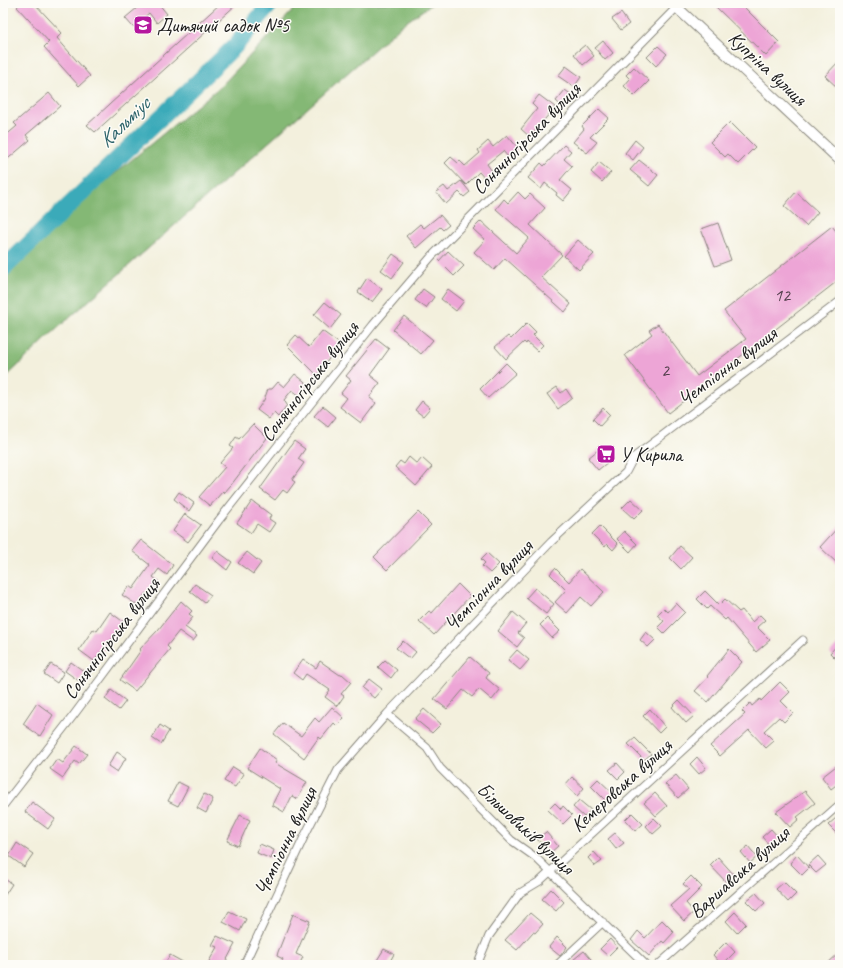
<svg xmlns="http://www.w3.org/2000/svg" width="843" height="968" font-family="Caveat,sans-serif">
	<rect width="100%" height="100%" fill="#fdfcf7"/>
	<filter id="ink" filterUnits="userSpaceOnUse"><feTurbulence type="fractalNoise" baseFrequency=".025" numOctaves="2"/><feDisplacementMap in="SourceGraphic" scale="8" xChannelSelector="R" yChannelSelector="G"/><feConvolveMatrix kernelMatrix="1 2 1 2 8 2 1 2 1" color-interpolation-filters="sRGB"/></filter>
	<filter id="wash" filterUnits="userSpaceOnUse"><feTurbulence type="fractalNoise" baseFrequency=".012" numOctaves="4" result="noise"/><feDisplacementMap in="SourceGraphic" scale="16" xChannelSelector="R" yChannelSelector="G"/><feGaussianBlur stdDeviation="0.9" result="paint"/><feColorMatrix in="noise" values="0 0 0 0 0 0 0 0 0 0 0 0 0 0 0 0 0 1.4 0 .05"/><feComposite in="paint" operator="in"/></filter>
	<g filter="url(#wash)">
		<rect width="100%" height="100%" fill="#f3f0dd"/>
		<path fill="#84b874" stroke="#506a48" d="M300,3H433L402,25L50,335L3,380V266L221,86Z"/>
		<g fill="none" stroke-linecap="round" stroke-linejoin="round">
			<path stroke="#3baab9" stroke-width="17" d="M3,269L235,46L271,3"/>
		</g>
		<g id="blocks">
			<path fill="#eda5d6" d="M21,3H34L62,33L57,38L90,76L79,86L44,47L49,42L17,7Z
				M143,3H158L167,14L157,23L149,13L133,27L125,18Z
				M221,3H238L95,132L87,125Z
				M712,3H740L779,42L766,56Z
				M621,13L629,24L621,30L612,19Z
				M603,41L613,53L605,60L595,48Z
				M585,45L594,56L583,65L574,54Z
				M658,46L667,54L656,66L647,57Z
				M840,60V90L825,76Z
				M566,66L581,77L574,87L558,76Z
				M634,67L649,81L634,96L624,86L630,79L626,75Z
				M565,90L573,96L564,108L556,101Z
				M49,93L60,106L26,135L30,140L3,163V138L17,126L14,123Z
				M539,95L555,107L530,137L521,129L537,109L532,104Z
				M599,109L609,118L590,137L597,142L587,153L573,142L584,129L582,126Z
				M730,122L755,147L738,164L728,154L725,157L710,142Z
				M507,135L518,148L508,157L503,151L487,164L494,174L486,180L479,172L466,185L445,163L451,157L458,163L460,161L465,166L480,153L478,150L488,141L493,147Z
				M635,140L643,147L633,160L625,153Z
				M564,145L571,151L564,159L572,166L560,180L572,190L563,201L556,195L557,193L545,183L541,189L528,178L541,163L544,166Z
				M639,160L658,175L649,186L630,170Z
				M599,162L611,172L602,182L591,172Z
				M461,181L470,192L464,197L459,192L446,204L436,192L444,186L448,191Z
				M518,192L525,199L530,194L545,208L530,225L562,255L541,277L571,304L565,312L505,258L494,270L474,252L485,240L473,229L481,221L516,253L529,238L496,209L504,199L508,203Z
				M796,192L818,212L806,226L784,206Z
				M440,215L449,225L443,230L440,227L416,248L406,236L420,224L424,228Z
				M718,223L731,260L715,266L701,229Z
				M832,226L840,236V279L668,413L625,355L652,334L649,330L658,324L697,376L746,339L724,311Z
				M578,240L594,254L579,270L564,256Z
				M448,251L464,266L454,276L439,261Z
				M393,254L404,262L392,278L381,270Z
				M367,278L382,289L372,302L358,292Z
				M423,289L434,297L426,308L415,300Z
				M448,289L464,301L456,311L441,299Z
				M325,302L341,315L330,329L314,315Z
				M404,316L433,340L421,354L393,330Z
				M527,323L536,332L533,335L543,345L537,351L527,342L526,344L524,342L506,359L495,347L508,336L511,339Z
				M322,331L340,344L325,364L326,365L317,375L287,345L296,335L309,347Z
				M376,339L389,349L370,375L380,383L369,397L376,403L361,423L340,407L347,398L341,393L351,380L346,376Z
				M506,363L516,373L488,398L480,389Z
				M295,374L309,385L300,396L292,390L284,400L287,405L278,417L274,413L269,419L257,410L264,400L268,389H272L278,382L284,387Z
				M557,387L561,393L566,389L572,398L558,409L547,394Z
				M422,401L430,408L423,416L415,410Z
				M323,406L336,417L328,427L314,416Z
				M603,408L610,415L600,426L593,419Z
				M253,424L267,438L231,485L224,493L223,491L210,506L199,497L225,467L220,463L233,448L230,446L236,437L239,439Z
				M294,441L305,449L298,459L304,463L292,480L295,482L287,493L283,490L275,500L260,489Z
				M603,446L613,458L598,470L588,458Z
				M409,457L417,464L422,458L432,467L416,486L395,467L400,461L404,464Z
				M179,492L194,503L189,511L174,499Z
				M631,499L643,510L634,519L622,508Z
				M252,501L271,515L269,519L275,523L269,532L257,524L251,533L237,523Z
				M418,512L431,525L387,570L374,557Z
				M185,514L201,525L188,542L173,531Z
				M840,525V566L820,547Z
				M600,526L618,544L613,550L607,544L605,547L592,534Z
				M624,531L637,544L630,552L617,539Z
				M141,540L173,565L167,575L159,569L153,577L158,581L148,595L146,593L137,605L122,595L129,586L133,589L150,565L132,551Z
				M680,546L692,557L681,569L670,558Z
				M217,551L232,562L227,570L212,558Z
				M247,552L261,563L253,574L238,563Z
				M487,553L499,564L490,573L482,566L485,563L481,559Z
				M555,568L569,582L580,569L604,592L591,606L581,597L567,613L555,602L566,590L550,574Z
				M195,584L211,595L205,603L190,591Z
				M458,584L470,596L434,635L419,621L429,611L432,613Z
				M535,588L554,604L546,614L526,598Z
				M705,591L719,605L725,599L739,612L742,610L752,622L760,615L765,620L757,627L770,640L756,652L727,618L725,620L710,606L707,609L697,599Z
				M181,601L192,611L189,614L193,617L185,627L197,636L193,641L179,631L167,646L170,649L135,691L120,680L141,650L140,649L158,630Z
				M676,603L685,612L664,633L658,627L664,621L657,615L664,608L668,612Z
				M110,612L125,623L94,661L79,650L93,629L97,631Z
				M513,612L526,623L518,633L524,638L517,647L498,631Z
				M547,618L560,631L552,638L540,625Z
				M646,632L655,640L648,647L640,640Z
				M403,641L416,652L410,659L396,648Z
				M840,642V663L830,653Z
				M729,649L742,662L708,702L695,691L708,677L707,676Z
				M517,650L529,660L520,670L508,660Z
				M470,657L489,673L486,678L500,690L492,700L479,689L472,697L463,690L447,709L434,699Z
				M303,659L316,668L320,661L340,675L342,674L351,682L341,694L344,696L337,706L325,697L330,690L306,674L302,680L293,673Z
				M385,660L397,670L391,678L378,667Z
				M71,662L85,672L79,681L65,671Z
				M51,664L64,672L57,683L44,674Z
				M369,679L382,689L374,698L362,688Z
				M780,682L790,692L781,701L793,713L784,722L779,717L764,731L774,741L766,748L749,730L720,756L710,746L745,714L742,711L750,703L752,706L760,699L761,701Z
				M111,690L126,701L119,710L105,699Z
				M679,700L694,716L686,723L672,707Z
				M37,703L53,715L40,736L23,724Z
				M332,707L344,718L337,726L334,723L321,739L319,737L304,758L274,734L283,723L301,736L315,718L319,722Z
				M424,709L441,724L432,733L415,719Z
				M650,709L665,727L659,733L643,716Z
				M160,725L169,731L161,744L152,738Z
				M635,738L651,754L644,760L628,744Z
				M76,746L87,754L79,764L75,761L63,778L50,769L57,759L63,763Z
				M260,748L277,760L275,763L307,782L297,799L292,796L284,812L272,805L280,789L247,768Z
				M117,752L126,758L117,772L108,766Z
				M697,757L706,768L699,774L690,764Z
				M617,763L625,772L618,779L609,770Z
				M840,763V782L831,789L822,777Z
				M233,767L244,774L235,787L224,781Z
				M676,775L688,789L678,798L665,784Z
				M572,777L584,788L577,796L565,785Z
				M598,779L615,795L607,802L591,786Z
				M178,782L188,787L178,806L168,801Z
				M805,791L815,803L797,817L799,819L790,827L776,812Z
				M655,793L667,806L656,816L644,803Z
				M204,794L213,799L206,813L197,808Z
				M579,800L591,810L584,817L573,807Z
				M32,802L55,819L48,829L25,812Z
				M555,803L561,809L563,806L572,815L563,824L548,810Z
				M632,813L643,824L635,831L625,820Z
				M240,815L250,820L238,846L227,841Z
				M654,818L662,826L653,834L646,826Z
				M836,818L840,822V837L828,825Z
				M771,829L779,838L770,846L762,837Z
				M546,832L558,846L550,853L537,839Z
				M615,833L624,843L616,849L608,839Z
				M17,843L33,854L24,867L9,856Z
				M260,844L274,850L271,859L257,853Z
				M748,846L757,857L750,863L741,852Z
				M594,852L602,861L595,866L588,858Z
				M797,855L809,868L802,875L790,863Z
				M818,856L826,865L816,873L808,865Z
				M718,857L736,877L728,884L710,865Z
				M691,876L702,887L686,903L694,912L684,921L670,906L689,889L683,884Z
				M3,878L12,884L3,898Z
				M784,882L796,894L788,902L776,889Z
				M551,889L564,902L556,911L542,899Z
				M756,893L765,903L756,911L746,901Z
				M229,911L246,919L240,931L223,922Z
				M735,912L746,924L737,933L726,921Z
				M530,913L543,924L535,933L533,932L517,950L505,940Z
				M293,914L310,921L296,954L303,957L299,965H280L283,959L277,956L278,952Z
				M662,920L674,932L664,943L662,941L649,956L631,940L638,931L645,938Z
				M217,936L235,944L224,965H207L217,947L212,945Z
				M557,937L567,947L560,956L549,947Z
				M610,939L617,947L608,956L600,949Z
				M726,942L735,952L722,965L713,955Z
				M384,949L394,954L388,965H374Z
				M584,951L596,965H577L573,960Z
				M840,952V965H826Z
				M170,955L188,965H164Z"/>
		</g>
	</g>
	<g filter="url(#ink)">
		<use href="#blocks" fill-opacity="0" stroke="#88867c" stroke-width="1"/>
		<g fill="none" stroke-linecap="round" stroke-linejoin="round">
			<defs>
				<path id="minor" d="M387,714L427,748L440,768L511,840L535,857L646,965
					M3,806L73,716L219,520L373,325L431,257L677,7
					M244,965L304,837L338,770L387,714L551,542L626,472L634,457L840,301
					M477,965L489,936L520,893L540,881L803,640
					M557,965L603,922
					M658,965L840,804"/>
				<path id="secondary" d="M672,3L840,160"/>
			</defs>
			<use href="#minor" stroke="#88867c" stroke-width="9"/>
			<use href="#secondary" stroke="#88867c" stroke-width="12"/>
			<use href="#minor" stroke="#fff" stroke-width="7"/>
			<use href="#secondary" stroke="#fff" stroke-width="10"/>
		</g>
	</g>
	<defs>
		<symbol id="school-square" viewBox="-11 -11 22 22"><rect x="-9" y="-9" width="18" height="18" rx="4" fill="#b5179e" stroke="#fdfcf7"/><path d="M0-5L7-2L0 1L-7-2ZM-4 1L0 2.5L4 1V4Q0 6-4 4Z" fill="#fff"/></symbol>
		<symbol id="supermarket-square" viewBox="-11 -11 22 22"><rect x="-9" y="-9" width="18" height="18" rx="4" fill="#b5179e" stroke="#fdfcf7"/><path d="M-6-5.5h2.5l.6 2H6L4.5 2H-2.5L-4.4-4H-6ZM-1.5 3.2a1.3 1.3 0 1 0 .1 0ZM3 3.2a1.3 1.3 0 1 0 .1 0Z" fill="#fff"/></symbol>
	</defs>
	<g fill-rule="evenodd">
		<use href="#school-square" x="132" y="14" width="22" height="22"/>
		<use href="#supermarket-square" x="595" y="443" width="22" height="22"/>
	</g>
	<g text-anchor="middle" stroke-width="3" stroke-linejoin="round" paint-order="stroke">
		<g font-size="18" fill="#503e4a">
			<text x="782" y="301">12</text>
			<text x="665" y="376">2</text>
		</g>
		<g font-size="20" fill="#1c1c1c" stroke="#fdfcf7" text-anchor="start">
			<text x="157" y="32">Дитячий садок №5</text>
			<text x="620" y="461">У Кирила</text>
		</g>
		<g font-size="20" fill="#1c1c1c" stroke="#fdfcf7">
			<text transform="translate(768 68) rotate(43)" y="7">Купріна вулиця</text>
			<text transform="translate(526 138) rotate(-46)" y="7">Сонячногірська вулиця</text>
			<text transform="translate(727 366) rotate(-37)" y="7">Чемпіонна вулиця</text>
			<text transform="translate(309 381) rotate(-52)" y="7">Сонячногірська вулиця</text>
			<text transform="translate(488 585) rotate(-46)" y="7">Чемпіонна вулиця</text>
			<text transform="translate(111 638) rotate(-53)" y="7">Сонячногірська вулиця</text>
			<text transform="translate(621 785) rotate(-42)" y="7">Кемеровська вулиця</text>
			<text transform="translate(526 828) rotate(43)" y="7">Більшовиків вулиця</text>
			<text transform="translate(285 841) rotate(-64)" y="7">Чемпіонна вулиця</text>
			<text transform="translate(739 872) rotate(-42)" y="7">Варшавська вулиця</text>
		</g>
		<g font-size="21" font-style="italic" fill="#2c636a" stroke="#fdfcf7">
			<text transform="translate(124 122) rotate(-44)" y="7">Кальміус</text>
		</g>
	</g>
	<rect width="843" height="968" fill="none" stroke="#fdfcf7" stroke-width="16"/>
</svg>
